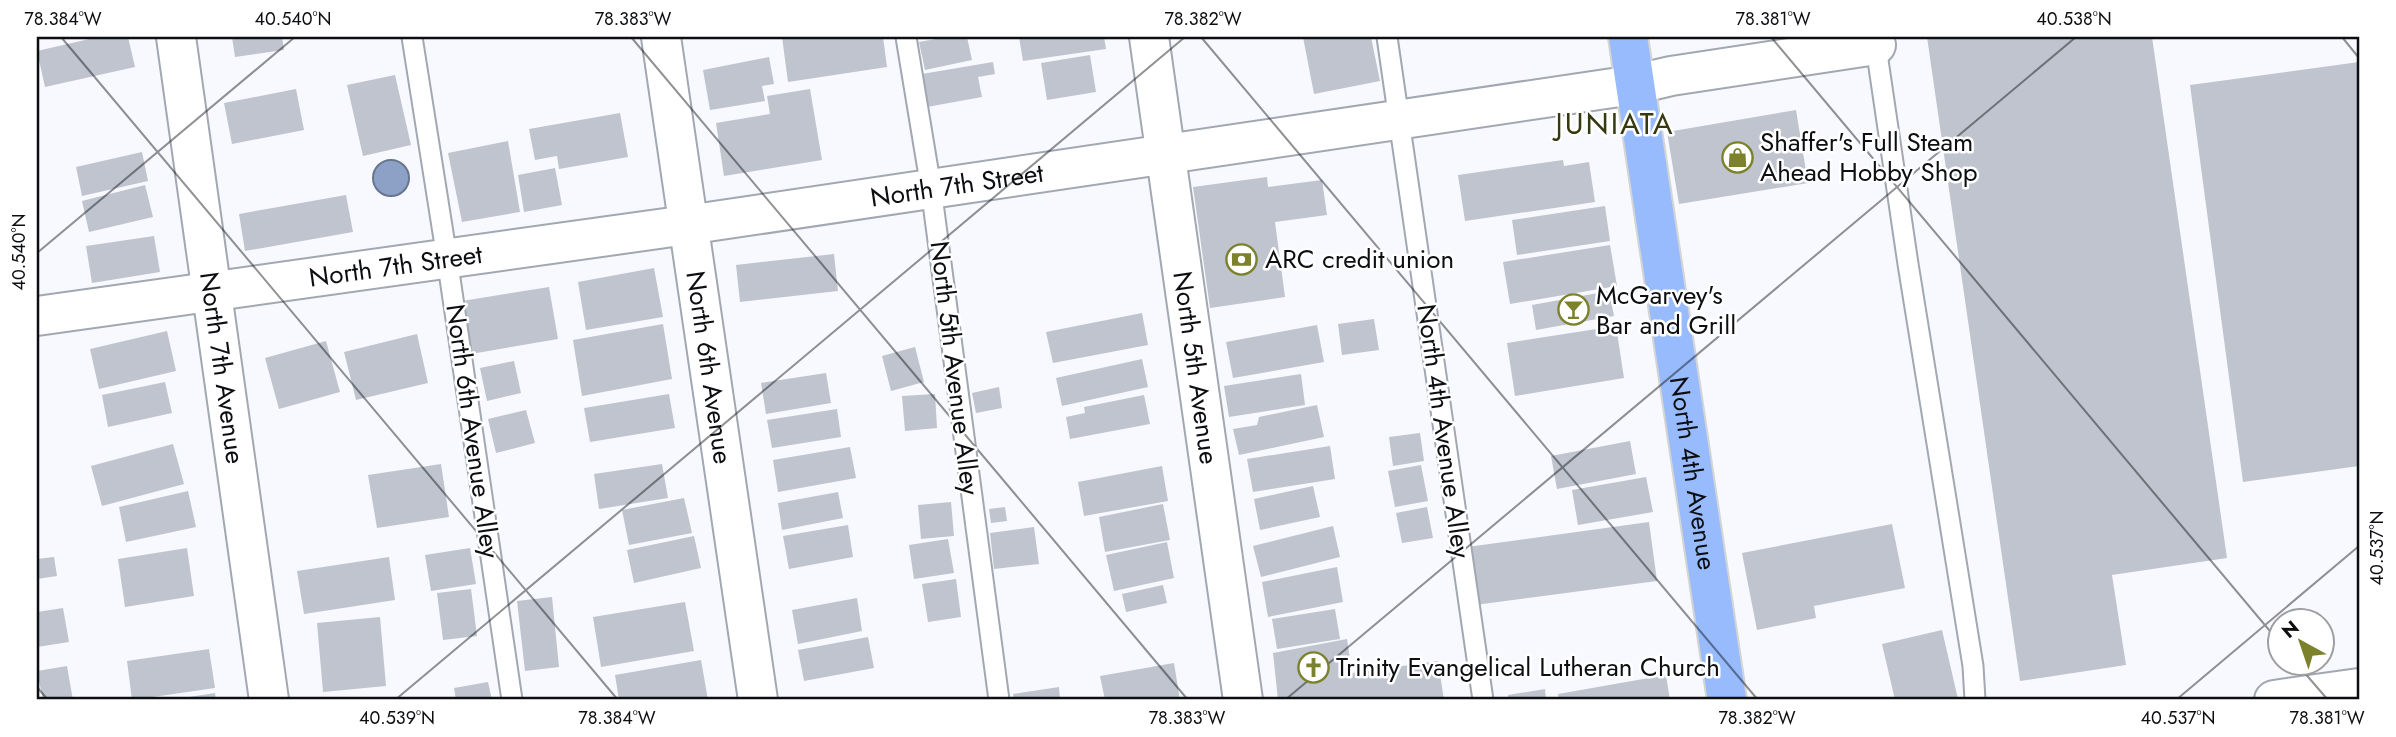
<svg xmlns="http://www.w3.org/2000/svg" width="2396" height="737" font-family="Jost,sans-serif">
	<rect width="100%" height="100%" fill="#f7f9fe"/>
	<path fill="#8da1c6" stroke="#667590" stroke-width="2" d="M373 178a18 18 0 1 1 36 0a18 18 0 1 1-36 0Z"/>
	<path fill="#bfc4ce" d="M98,37H128L135,67L45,87L37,51Z
		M232,37H282L284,50L235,57Z
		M782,37H883L887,67L788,82Z
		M947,37H967L972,60L925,70L919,42Z
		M1019,37H1104L1106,49L1023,61Z
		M1303,37H1371L1380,81L1314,94Z
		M1927,37H2152L2227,558L2112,575L2126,665L2020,681Z
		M1090,55L1096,92L1047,100L1041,63Z
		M769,57L774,84L762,86L765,101L710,110L703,70Z
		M993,62L995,74L978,77L982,97L927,107L922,74Z
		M2359,62V466L2243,482L2190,85Z
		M395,75L411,145L363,156L347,85Z
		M296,89L304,130L232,144L224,103Z
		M810,89L822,160L724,176L716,123L770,114L767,96Z
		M1796,110L1808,183L1679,204L1667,132Z
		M620,113L628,157L559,169L557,156L535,160L529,129Z
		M508,141L520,212L462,222L448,153Z
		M142,152L148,181L82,196L76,167Z
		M1563,160L1564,166L1589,162L1595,202L1465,221L1458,175Z
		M555,168L562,205L524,212L518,175Z
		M1267,177L1268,187L1322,180L1327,215L1275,222L1285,297L1210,308L1193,187Z
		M145,185L153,217L89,232L82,201Z
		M346,195L353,232L245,251L239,214Z
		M1605,206L1610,241L1517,255L1512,220Z
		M154,236L160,272L92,283L86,246Z
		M1610,245L1617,286L1510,304L1503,262Z
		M834,254L838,291L740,302L736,265Z
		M654,268L663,317L586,330L578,282Z
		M549,287L558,339L471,354L462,301Z
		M1609,291L1614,316L1536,330L1532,305Z
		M1142,313L1148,345L1053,363L1046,332Z
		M1374,319L1379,350L1342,355L1338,324Z
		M663,324L672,379L582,396L573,340Z
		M1317,325L1324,362L1233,378L1226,342Z
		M1616,326L1624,378L1515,396L1507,343Z
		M167,331L176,371L99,389L90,349Z
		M417,334L428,383L356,400L344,352Z
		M326,341L340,392L279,409L265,358Z
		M915,347L924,382L891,391L882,356Z
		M1142,359L1148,387L1062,406L1056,378Z
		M514,361L521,393L487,401L480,368Z
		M826,373L831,403L766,414L761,383Z
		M1301,374L1305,405L1229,417L1224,386Z
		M165,382L172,413L108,427L102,395Z
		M999,387L1002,408L976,413L972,393Z
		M669,394L675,428L590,442L584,408Z
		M935,394L937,428L905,431L902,396Z
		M1144,395L1150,424L1070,439L1066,417L1085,413L1084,407Z
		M1317,405L1324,437L1239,455L1233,429L1257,425L1259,417Z
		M837,409L841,437L772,448L767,420Z
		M526,410L535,443L496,453L488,419Z
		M1420,433L1424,461L1393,466L1389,437Z
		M1630,441L1636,474L1557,489L1551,456Z
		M173,444L184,484L102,506L91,466Z
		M1330,446L1335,479L1253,492L1247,459Z
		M850,447L856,478L778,492L773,460Z
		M441,464L449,517L377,528L368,475Z
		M662,464L668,498L599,509L594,474Z
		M1421,465L1428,501L1395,507L1388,471Z
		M1162,466L1168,501L1084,516L1078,482Z
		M1646,477L1653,512L1578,525L1572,490Z
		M1313,486L1320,517L1260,530L1254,499Z
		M188,491L196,527L126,542L119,507Z
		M838,492L843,518L782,530L778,503Z
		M684,498L692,533L629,545L622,510Z
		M951,502L954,536L921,539L918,505Z
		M1163,504L1170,540L1105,552L1099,517Z
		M1005,507L1007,521L991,523L989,509Z
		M1427,507L1433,538L1402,543L1396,513Z
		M1649,522L1657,581L1475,605L1467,547Z
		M1892,524L1905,588L1814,606L1816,618L1757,630L1742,553Z
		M848,525L853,557L789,569L783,536Z
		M1333,526L1340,557L1261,577L1253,546Z
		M1034,527L1039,564L994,569L990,533Z
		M694,536L701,568L634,583L627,550Z
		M948,539L954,573L914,579L909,545Z
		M1167,542L1174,578L1114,591L1106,555Z
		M187,548L194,596L125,607L118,559Z
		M470,548L476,584L431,591L425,555Z
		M54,557L57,576L37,579V559Z
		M389,557L395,600L304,614L297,571Z
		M1337,567L1343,602L1268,617L1262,582Z
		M956,579L961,617L928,622L922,584Z
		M1163,585L1167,603L1126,612L1122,594Z
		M471,589L477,636L443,640L437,593Z
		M552,597L559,667L525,671L517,601Z
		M857,598L862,631L798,644L792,610Z
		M685,602L694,651L601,667L593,617Z
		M63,608L69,642L37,647V612Z
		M1335,609L1340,639L1277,649L1272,619Z
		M380,617L386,686L323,692L317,623Z
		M1942,630L1958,699L1895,700L1882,644Z
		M868,637L874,668L804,681L798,650Z
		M1347,639L1352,673L1438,661L1444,700H1278L1273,653Z
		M209,649L215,688L132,700L127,661Z
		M701,660L708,700H619L615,675Z
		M1174,663L1180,700H1105L1100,676Z
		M67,666L73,700H43L37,671Z
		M1666,675L1670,700H1559L1558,694Z
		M488,682L492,700H456L454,688Z
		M1059,687L1060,700H1014L1013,694Z
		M1545,689L1546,700H1509L1508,695Z
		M215,693L216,700H176V699Z"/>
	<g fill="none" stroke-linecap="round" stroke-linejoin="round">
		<defs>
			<path id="lane" d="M412,37L447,258L512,700
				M906,37L931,188L999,700
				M1387,37L1483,700
				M1875,40L1908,264L1973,666L1975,700"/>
			<g id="street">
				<path id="s1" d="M176,37L269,700"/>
				<path id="s2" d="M661,37L758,700"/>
				<path id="s3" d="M1149,37L1243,700"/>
				<path id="s4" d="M37,316L687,225L1633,85L1671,76L1876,45"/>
				<path d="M2274,700L2359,688"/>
			</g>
			<g id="primary">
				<path id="s5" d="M1628,37L1727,700"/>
			</g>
		</defs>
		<use href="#lane" stroke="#a2a8b1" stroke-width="23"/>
		<use href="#street" stroke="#a2a8b1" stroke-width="42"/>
		<use href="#primary" stroke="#d3d4d4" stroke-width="42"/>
		<use href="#lane" stroke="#fff" stroke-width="19"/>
		<use href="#street" stroke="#fff" stroke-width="38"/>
		<use href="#primary" stroke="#98bbfe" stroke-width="38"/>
	</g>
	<path fill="none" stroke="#0c0e11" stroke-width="2" stroke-opacity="0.45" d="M61,37L618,700M631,37L1188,700M1201,37L1758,700M1771,37L2280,643M2342,37L2359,58M37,253L295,37M2297,664L2328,700M37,687L48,700M395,700L1185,37M1285,700L2076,37M2176,700L2359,546"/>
	<defs>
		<symbol id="shop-ring" viewBox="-11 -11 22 22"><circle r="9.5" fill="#fff" stroke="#7c812c" stroke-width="1.5"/><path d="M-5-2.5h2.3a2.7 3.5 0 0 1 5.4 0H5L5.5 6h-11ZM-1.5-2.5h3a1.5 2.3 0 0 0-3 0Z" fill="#7c812c"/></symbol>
		<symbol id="bank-ring" viewBox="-11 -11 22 22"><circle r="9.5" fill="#fff" stroke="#7c812c" stroke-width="1.5"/><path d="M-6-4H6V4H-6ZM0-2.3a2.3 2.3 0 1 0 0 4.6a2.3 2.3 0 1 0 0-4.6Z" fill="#7c812c"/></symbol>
		<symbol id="bar-ring" viewBox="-11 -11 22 22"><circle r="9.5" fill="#fff" stroke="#7c812c" stroke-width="1.5"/><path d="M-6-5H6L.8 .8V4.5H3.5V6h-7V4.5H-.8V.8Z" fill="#7c812c"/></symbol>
		<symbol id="church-ring" viewBox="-11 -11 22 22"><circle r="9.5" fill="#fff" stroke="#7c812c" stroke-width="1.5"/><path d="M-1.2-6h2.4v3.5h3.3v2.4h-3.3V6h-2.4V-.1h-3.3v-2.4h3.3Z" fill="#7c812c"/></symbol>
	</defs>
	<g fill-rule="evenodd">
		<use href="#shop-ring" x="1720" y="140" width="35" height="35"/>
		<use href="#bank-ring" x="1224" y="242" width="35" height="35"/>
		<use href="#bar-ring" x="1556" y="292" width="35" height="35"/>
		<use href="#church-ring" x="1296" y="650" width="35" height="35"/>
	</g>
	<g text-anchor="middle" stroke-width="5" stroke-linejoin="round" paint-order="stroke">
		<g font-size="26" fill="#0c0e11" stroke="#fff" text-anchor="start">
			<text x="1760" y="151">Shaffer's Full Steam<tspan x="1760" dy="30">Ahead Hobby Shop</tspan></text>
			<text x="1265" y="268">ARC credit union</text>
			<text x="1596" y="304">McGarvey's<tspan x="1596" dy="30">Bar and Grill</tspan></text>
			<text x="1336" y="676">Trinity Evangelical Lutheran Church</text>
		</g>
		<g font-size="26" fill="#0c0e11" stroke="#fff">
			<text dy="9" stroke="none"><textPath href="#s4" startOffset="929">North 7th Street</textPath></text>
			<text dy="9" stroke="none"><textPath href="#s4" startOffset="362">North 7th Street</textPath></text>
			<text dy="9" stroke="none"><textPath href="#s1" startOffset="334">North 7th Avenue</textPath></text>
			<text transform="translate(955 368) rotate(83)" y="9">North 5th Avenue Alley</text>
			<text dy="9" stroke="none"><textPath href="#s3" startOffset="334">North 5th Avenue</textPath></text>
			<text dy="9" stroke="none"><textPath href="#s2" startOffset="334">North 6th Avenue</textPath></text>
			<text transform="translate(473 431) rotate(82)" y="9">North 6th Avenue Alley</text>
			<text transform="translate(1444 431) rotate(82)" y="9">North 4th Avenue Alley</text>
			<text dy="9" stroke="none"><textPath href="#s5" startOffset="441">North 4th Avenue</textPath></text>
		</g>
		<g font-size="30" letter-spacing="2" fill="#373911" stroke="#fff">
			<text x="1615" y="134">JUNIATA</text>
		</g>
	</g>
	<rect width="2396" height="737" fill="none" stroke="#ffffff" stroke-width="77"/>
	<g transform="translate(2301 642) rotate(320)"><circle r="33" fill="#ffffff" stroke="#9e9fa0" stroke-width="2"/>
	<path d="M0-5L12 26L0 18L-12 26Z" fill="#7c812c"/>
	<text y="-10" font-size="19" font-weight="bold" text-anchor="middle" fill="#0c0e11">N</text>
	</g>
	<rect x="38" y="38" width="2320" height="660" fill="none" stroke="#0c0e11" stroke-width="2.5"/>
	<g font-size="18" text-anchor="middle" fill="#0c0e11">
		<text x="63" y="25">78.384°W</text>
		<text x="293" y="25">40.540°N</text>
		<text x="633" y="25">78.383°W</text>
		<text x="1203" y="25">78.382°W</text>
		<text x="1773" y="25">78.381°W</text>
		<text x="2074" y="25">40.538°N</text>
		<text transform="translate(19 252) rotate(-90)" y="6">40.540°N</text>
		<text transform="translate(2377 548) rotate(-90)" y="6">40.537°N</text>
		<text x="397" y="724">40.539°N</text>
		<text x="617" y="724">78.384°W</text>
		<text x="1187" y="724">78.383°W</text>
		<text x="1757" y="724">78.382°W</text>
		<text x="2178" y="724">40.537°N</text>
		<text x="2327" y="724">78.381°W</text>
	</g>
</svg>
